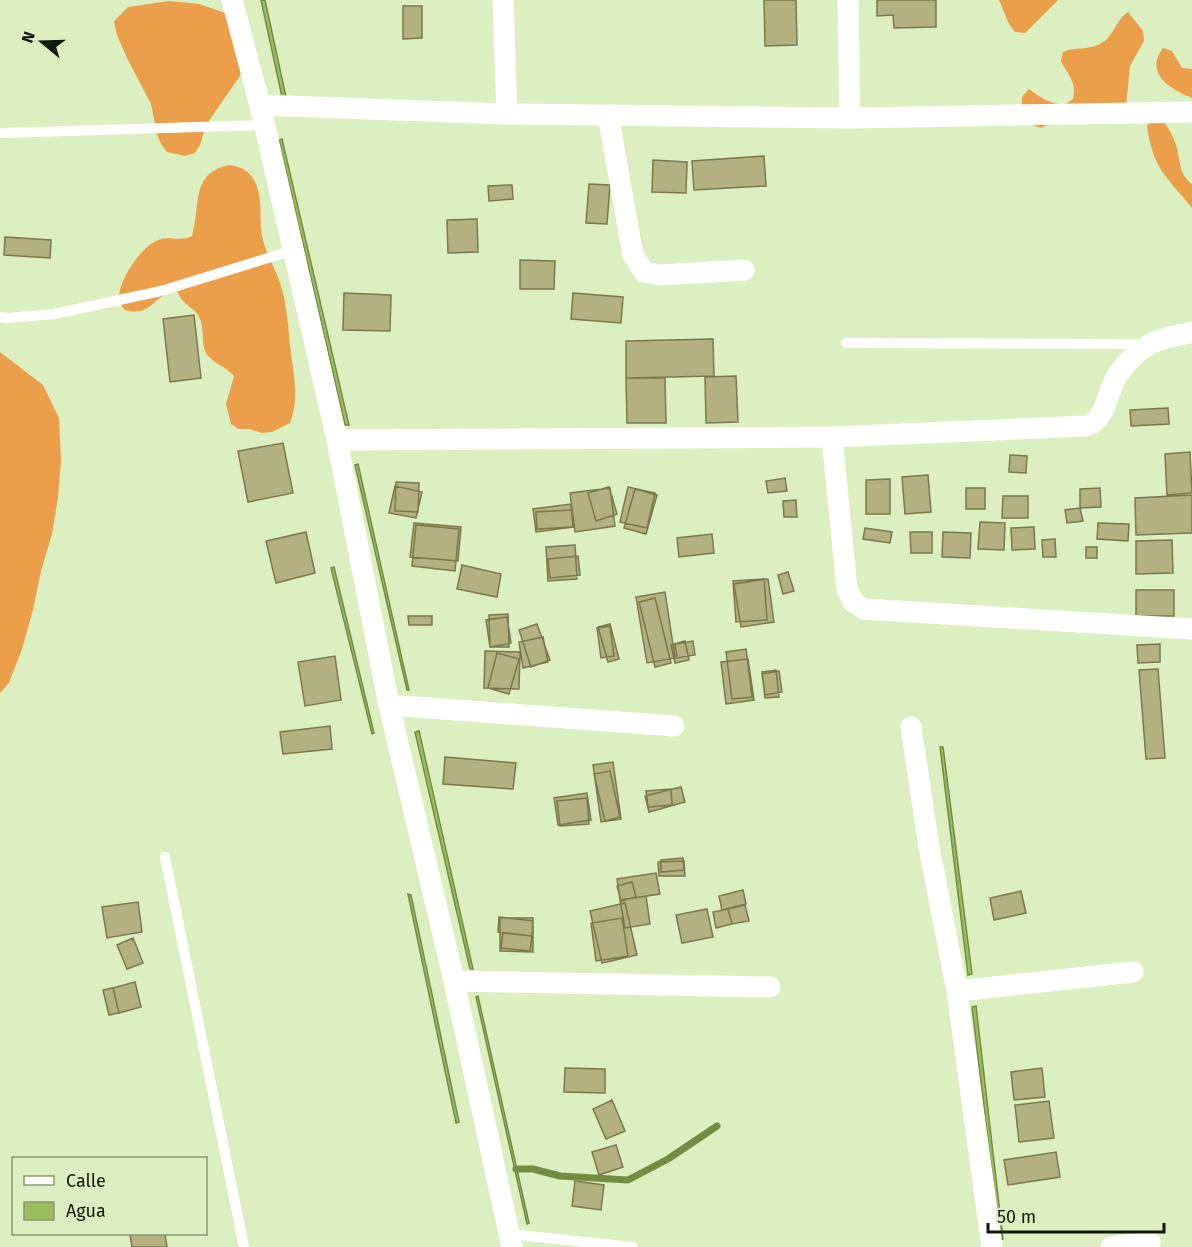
<svg xmlns="http://www.w3.org/2000/svg" width="1192" height="1247" font-family="'Fira Sans',sans-serif">
	<rect width="100%" height="100%" fill="#dbefc0"/>
	<path fill="#eb9f4b" d="M999,0H1058L1025,33L1015,32L1009,24Z
		M169,1L199,4L228,14L243,68L240,76L206,125L200,145L195,153L185,156L167,152L161,144L157,134L151,104L126,56L117,35L114,21L128,7Z
		M1128,12L1143,31L1144,41L1130,66L1126,106L1058,120L1041,128L1032,125L1022,107V97L1029,89C1041,98 1049,103 1064,105L1073,99C1077,81 1068,76 1061,61L1063,52C1076,46 1086,51 1100,44C1114,37 1114,22 1128,12Z
		M1163,48L1172,51L1182,68L1192,69V98C1170,89 1144,74 1163,48Z
		M1153,118L1162,120C1169,128 1173,136 1176,145C1181,161 1178,173 1192,184V208C1166,176 1153,169 1147,126Z
		M230,165C241,167 250,171 255,182C264,200 258,221 263,240C267,255 275,268 280,283C287,303 288,325 290,346C293,372 300,397 290,423L272,432L262,433L249,429H239L231,424L226,404L234,376C226,367 215,364 208,356C200,346 205,331 200,319C195,306 183,307 177,291C153,293 153,318 125,310C123,308 121,305 120,302C114,286 141,247 156,241C169,234 177,243 192,236C201,206 190,172 230,165Z
		M0,352L43,385L59,418L61,461L58,498L52,534L41,571L33,610L22,649L9,683L0,693Z"/>
	<path fill="#9bbf5c" stroke="#728d42" stroke-width="1.5" d="M261,0H265L286,97H282Z
		M282,139L349,425H345L279,140Z
		M358,464L409,690H407L355,465Z
		M334,567L374,733L372,734L331,568Z
		M419,731L473,969H470L415,732Z
		M940,747H943L972,974L968,975Z
		M408,894L411,895L459,1122L456,1123Z
		M478,996L529,1223L527,1224L476,997Z
		M976,1006L1003,1239L1000,1240L972,1007Z"/>
	<g fill="none" stroke-linecap="round" stroke-linejoin="round">
		<path stroke="#728d42" stroke-width="7" d="M516,1169H533L560,1176L628,1180L668,1159L717,1126"/>
	</g>
	<path fill="#b3b180" stroke="#7b794a" stroke-width="1.5" d="M764,0H796L797,45L765,46Z
		M877,0H936V27L894,28L893,15L877,16Z
		M403,6H422V38L403,39Z
		M764,156L766,186L694,190L692,161Z
		M653,160L687,162L686,193L652,192Z
		M589,184L610,185L607,224L586,223Z
		M512,185L513,199L489,201L488,186Z
		M477,219L478,252L448,253L447,220Z
		M5,237L51,240L50,258L4,255Z
		M520,260L555,261L554,289H520Z
		M344,293L391,295L390,331L343,330Z
		M573,293L623,297L621,323L571,319Z
		M194,315L201,378L170,382L163,319Z
		M713,339L714,376L626,378V341Z
		M736,376L738,422L706,423L705,377Z
		M626,378H665L666,423H627Z
		M1168,408L1169,424L1131,426L1130,410Z
		M283,443L293,493L248,502L238,451Z
		M1190,452L1192,493L1167,495L1165,454Z
		M1010,455L1027,456L1026,473L1009,472Z
		M928,475L931,512L905,514L902,477Z
		M785,478L787,491L768,493L766,481Z
		M890,479V514H866V480Z
		M396,482L419,483L418,512L395,511Z
		M395,486L422,492L416,518L389,513Z
		M609,487L617,514L596,521L588,493Z
		M628,487L655,493L647,528L620,522Z
		M610,488L615,526L575,532L570,493Z
		M966,488H985V509H966Z
		M1100,488L1101,507L1080,508V489Z
		M635,489L657,495L646,534L624,528Z
		M1192,495V533L1136,535L1135,498Z
		M1003,496H1028V518H1002Z
		M796,500L797,517H784L783,501Z
		M571,504L573,527L536,532L533,509Z
		M1080,508L1083,521L1067,523L1065,510Z
		M572,510L573,527L537,529L536,512Z
		M980,522L1005,523L1004,550L978,549Z
		M414,523L461,527L458,561L410,557Z
		M1098,523L1129,524L1128,541L1097,539Z
		M416,525L459,529L455,571L412,566Z
		M1034,527L1035,549L1012,550L1011,528Z
		M865,528L892,532L890,543L863,539Z
		M306,532L315,573L276,583L266,541Z
		M910,532H932V553H911Z
		M943,532L971,533L970,558L942,557Z
		M712,534L714,553L679,557L677,538Z
		M1055,539L1056,557H1043L1042,540Z
		M1172,540L1173,573L1136,574V541Z
		M575,545L577,579L548,581L546,547Z
		M1086,547H1097V558H1086Z
		M578,556L580,575L550,578L548,559Z
		M462,565L501,574L497,597L457,589Z
		M788,572L794,591L783,594L778,575Z
		M764,579L767,620L736,622L733,581Z
		M768,579L774,622L741,627L734,584Z
		M1136,590H1174V616H1136Z
		M665,592L675,658L647,663L636,597Z
		M655,598L671,663L655,667L639,602Z
		M508,614L509,647H490L489,615Z
		M408,616H432V625H409Z
		M507,617L511,643L490,647L486,620Z
		M537,624L550,660L531,667L519,630Z
		M610,624L619,659L608,662L598,627Z
		M610,626L614,656L601,658L597,628Z
		M543,637L548,662L523,668L519,642Z
		M685,641L689,660L675,663L671,645Z
		M693,641L695,655L677,658L675,644Z
		M1160,644V662L1138,663L1137,645Z
		M746,649L752,697L732,699L726,652Z
		M485,651L520,652L519,689L484,688Z
		M497,653L519,659L509,694L488,688Z
		M335,656L341,700L305,706L298,662Z
		M748,659L754,700L726,704L721,662Z
		M1158,669L1165,758L1146,759L1139,670Z
		M776,670L779,697L765,698L762,672Z
		M779,671L782,692L765,695L762,674Z
		M330,726L332,749L283,754L280,732Z
		M445,757L516,763L513,789L443,784Z
		M613,762L621,819L601,822L593,765Z
		M610,771L620,817L605,821L594,774Z
		M681,787L685,802L649,812L645,796Z
		M671,789L672,805L648,807L646,791Z
		M587,793L591,820L558,825L554,798Z
		M587,798L589,824L560,826L557,801Z
		M683,858L684,870L661,872V860Z
		M684,861L685,876H659L658,862Z
		M656,873L660,894L620,900L617,879Z
		M632,882L636,897L621,901L617,886Z
		M743,890L746,904L722,910L719,896Z
		M1021,891L1026,913L994,920L990,898Z
		M646,896L650,924L625,928L620,900Z
		M138,902L142,932L107,938L102,907Z
		M625,903L637,955L602,963L590,911Z
		M745,905L749,921L732,924L728,909Z
		M707,909L713,937L682,943L676,915Z
		M728,909L732,924L716,928L713,912Z
		M499,917L533,921L532,936L498,932Z
		M500,918H533V952L500,951Z
		M622,918L628,956L596,961L591,923Z
		M503,933L532,936L530,951L501,948Z
		M133,938L143,963L127,969L117,945Z
		M135,982L141,1007L119,1013L113,988Z
		M113,988L119,1013L109,1015L103,990Z
		M565,1068L605,1069V1093L564,1092Z
		M1042,1068L1045,1097L1014,1100L1011,1072Z
		M612,1100L625,1131L606,1139L593,1109Z
		M1049,1101L1054,1138L1019,1142L1015,1105Z
		M616,1145L623,1167L599,1175L592,1152Z
		M1056,1152L1060,1177L1008,1185L1004,1160Z
		M575,1181L604,1185L601,1210L572,1206Z
		M137,1234H165L167,1247H132L130,1235Z"/>
	<g fill="none" stroke-linecap="round" stroke-linejoin="round">
		<path stroke="#fff" stroke-width="10" d="M3,133L265,125
			M0,317L8,318L54,314L161,291L294,250
			M846,343L1145,344
			M165,857L244,1247
			M509,1234L633,1247"/>
		<path stroke="#fff" stroke-width="21" d="M232,0L260,105L337,440L389,705L454,981L512,1247
			M503,0L507,114
			M848,0L850,118
			M260,105L507,114L850,118L1192,112
			M608,115L633,255L644,272L660,275L744,270
			M832,437L847,589L853,602L864,609L1192,629
			M337,440L832,437L1086,426C1107,419 1106,394 1117,376C1124,365 1135,353 1147,346C1158,338 1178,336 1192,332
			M389,705L674,726
			M911,727L929,847L957,991L992,1247
			M454,981L770,987
			M957,991L1133,972
			M1111,1247L1150,1242"/>
	</g>
	<rect x="12" y="1157" width="195" height="78" fill="#dbefc0" stroke="#8b9976" stroke-width="1.5"/>
	<rect x="24" y="1176" width="30" height="9" fill="#ffffff" stroke="#8b9976" stroke-width="1.5"/>
	<text x="66" y="1187" font-size="18" fill="#121807">Calle</text>
	<rect x="24" y="1202" width="30" height="18" fill="#9bbf5c" stroke="#8b9976" stroke-width="1.5"/>
	<text x="66" y="1217" font-size="18" fill="#121807">Agua</text>
	<g transform="translate(42 42) rotate(289)" stroke="#dbefc0" stroke-width="4.5" paint-order="stroke">
	<path d="M0-4.5L10 22L0 15L-10 22Z" fill="#121807"/>
	<text y="-9" font-size="16" font-weight="bold" text-anchor="middle" fill="#121807">N</text>
	</g>
	<path d="M988 1223v9h176v-9" fill="none" stroke="#121807" stroke-width="3"/>
	<text x="997" y="1223" font-size="18" fill="#121807" stroke="#dbefc0" stroke-width="4.5" paint-order="stroke">50 m</text>
</svg>
